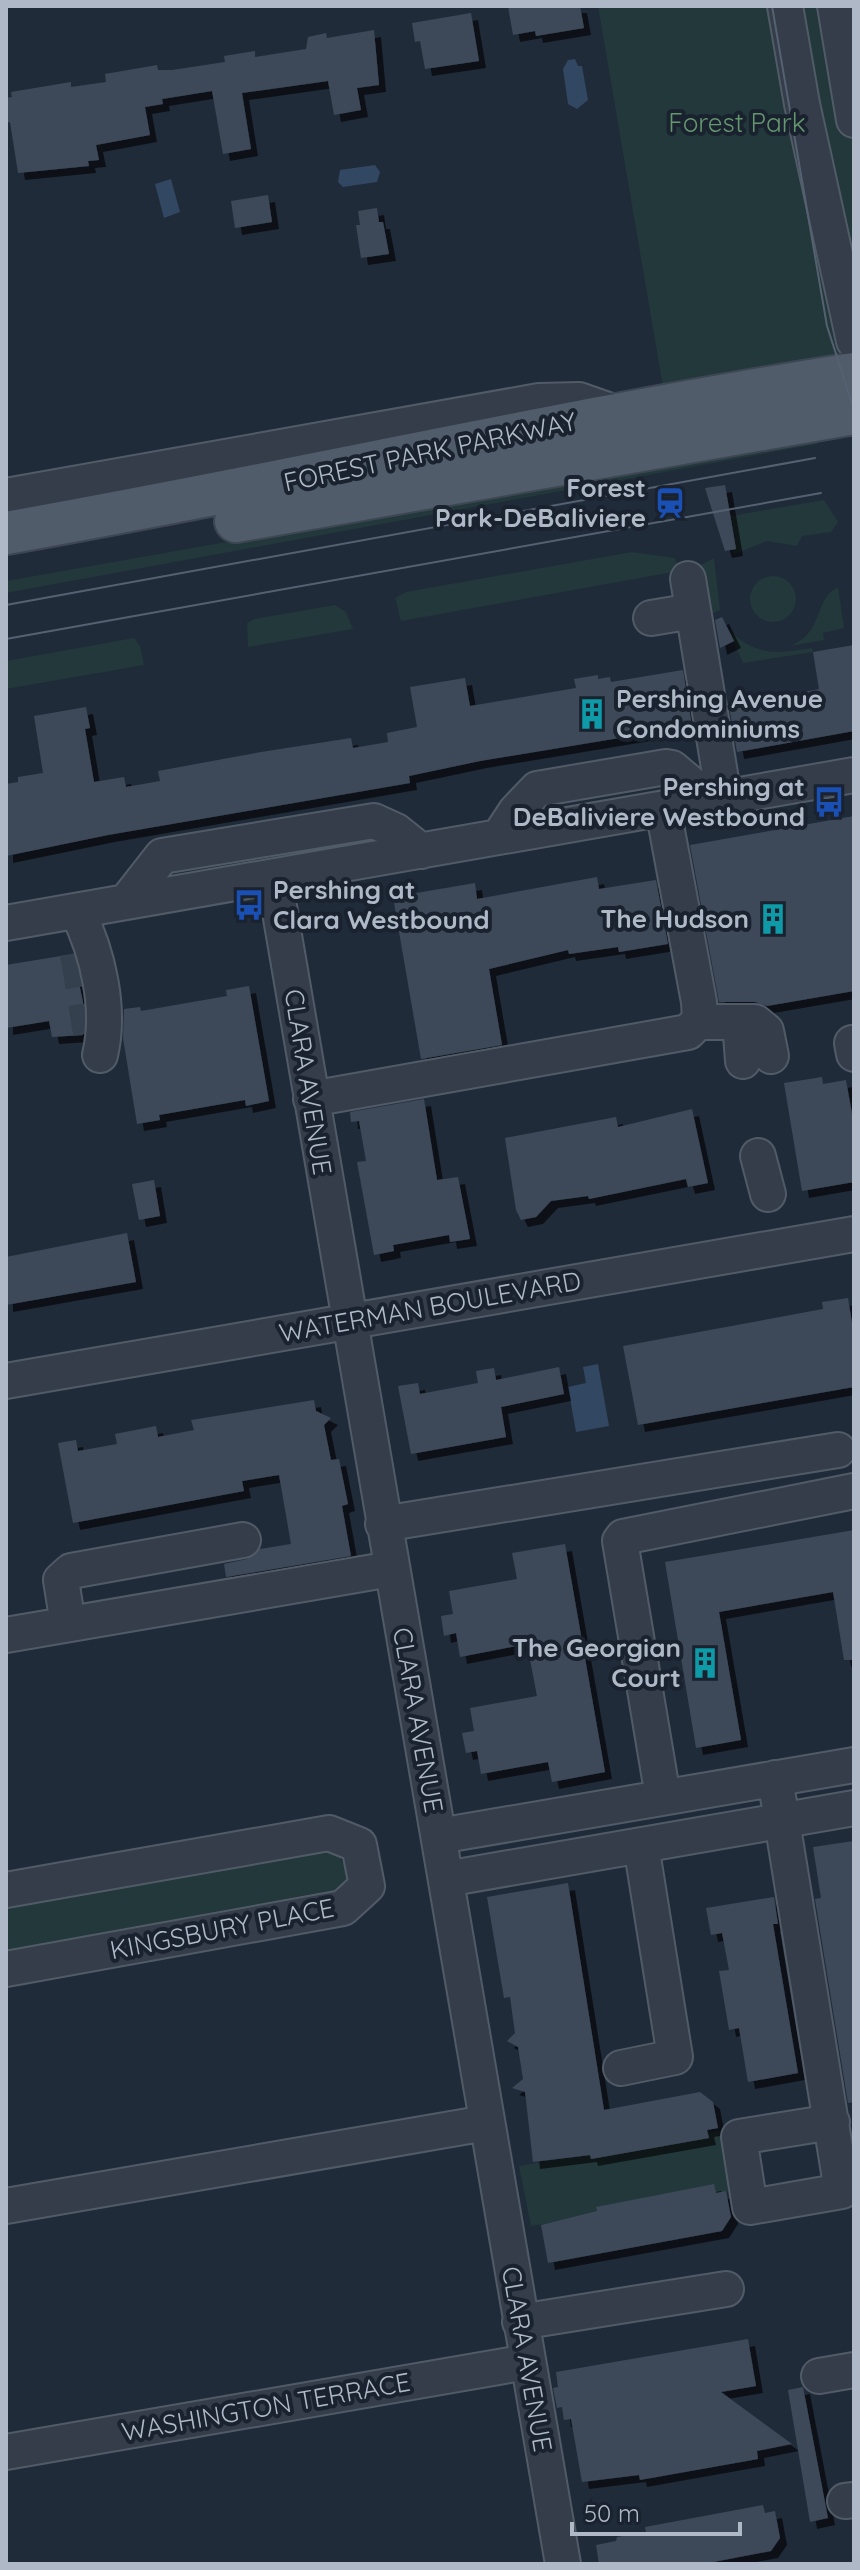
<svg xmlns="http://www.w3.org/2000/svg" width="860" height="2570" font-family="Quicksand,sans-serif">
	<defs>
		<filter id="shadow"><feDropShadow dx="7" dy="7" stdDeviation="0" flood-color="#0009"/></filter>
	</defs>
	<rect width="100%" height="100%" fill="#202b39"/>
	<path fill="#22383a" d="M598,6H854V355L663,387Z
		M822,432L817,444L6,593V581L753,449Z
		M824,500L838,522L831,532L802,536L797,546L767,541L734,554L730,516Z
		M632,552L675,558L679,571L401,621L395,598L406,592Z
		M714,558L720,610L704,617L695,568Z
		M750 599a23 23 0 1 1 46 0a23 23 0 1 1-46 0Z
		M838,587L844,628L823,633L824,640L790,646C825,632 813,599 838,587Z
		M335,605L346,612L353,629L248,647L247,623L254,619Z
		M728,629C755,656 776,654 812,648L813,652L743,663Z
		M134,638L140,646L144,665L6,689V661Z
		M325,1851L339,1856L348,1872L346,1889L337,1898L6,1956V1907Z
		M719,2131L729,2191L531,2226L519,2166Z"/>
	<path fill="#324762" d="M575,59L578,66H582L588,100L577,109L568,104L563,69L568,60Z
		M375,165L380,172L377,182L343,187L338,182L340,170Z
		M171,179L180,212L164,218L155,184Z
		M598,1364L609,1426L576,1432L568,1387L586,1383L583,1367Z"/>
	<path fill="#3c4959" filter="url(#shadow)" d="M508,6H580L584,28L536,36L535,31L513,35Z
		M471,13L479,61L425,69L420,41L415,42L412,23Z
		M374,30L379,85L357,88L361,110L334,115L328,81L242,93L251,149L223,154L212,91L162,99L163,104L145,107L150,135L96,145L99,160L88,161L89,166L18,173L10,122L6,123V98L12,97L11,92L71,82V87L106,82L105,74L157,65L158,70H172L225,62L224,56L255,51V57L306,49L308,37L326,33L327,38Z
		M268,195L272,222L235,228L231,201Z
		M377,208L379,222H383L389,254L361,258L356,225H360L358,211Z
		M725,485L736,549L725,551L705,488Z
		M722,617L734,641L720,648L715,620Z
		M854,645V731L737,752L729,706L819,689L813,652Z
		M683,670L692,726L480,761L409,776L410,783L108,835L6,856V784L18,782V777L43,773L34,716L86,707L90,728L85,729L94,782L124,777L126,787L160,781L158,771L261,752L351,738L353,748L388,742L387,733L417,727L410,687L465,678L470,706L576,688L574,679L598,675V679L610,677L611,682Z
		M854,816V991L767,1006L755,1002H719L690,845Z
		M597,877L599,889L656,880L668,944L619,952L618,947L569,954L568,950L489,969L502,1045L421,1059L393,897L475,883L477,899Z
		M73,954L83,1002V1035L52,1037L49,1021L6,1028V965Z
		M249,986L269,1101L246,1106L245,1100L159,1115L160,1120L137,1124L123,1038L124,1009L140,1007L141,1011L227,996L226,990Z
		M822,1077L823,1084L846,1080L854,1125V1182L802,1191L784,1083Z
		M424,1099L437,1180L458,1177L470,1239L450,1242L449,1235L393,1245L394,1251L374,1255L357,1162L366,1161L359,1121L351,1122L350,1112Z
		M692,1109L708,1183L688,1187L686,1179L589,1199L588,1196L551,1201L536,1217L521,1220L516,1210L505,1138L616,1117L618,1127Z
		M154,1180L160,1216L139,1220L132,1184Z
		M127,1233L136,1282L6,1305V1257Z
		M848,1298L854,1335V1387L638,1425L623,1346L823,1309L822,1302Z
		M559,1367L564,1394L501,1407L506,1437L411,1454L398,1386L418,1383L420,1394L478,1383L476,1371L494,1368L496,1380Z
		M314,1400L316,1411L331,1418L324,1425L331,1460L339,1459L348,1504L342,1506L351,1556L226,1577L224,1564L247,1559L260,1549L291,1544L279,1475L242,1481L244,1491L73,1523L58,1443L76,1440L78,1451L117,1444L115,1434L156,1426L158,1437L194,1430L191,1420Z
		M854,1530V1660H844L833,1592L719,1612L741,1740L696,1748L665,1562Z
		M565,1544L605,1772L552,1782L548,1762L481,1774L477,1751L466,1753L462,1733L474,1731L470,1708L537,1696L527,1644L460,1657L456,1633L444,1636L441,1616L453,1614L449,1591L517,1579L512,1553Z
		M854,1841V2102L848,2103L815,1899L821,1898L813,1847Z
		M568,1883L604,2110L700,2092L713,2102L718,2128L707,2130L709,2138L591,2159L590,2155L533,2162L525,2092L512,2088L523,2079L518,2047L507,2041L515,2033L510,1997L504,1998L487,1897Z
		M774,1897L778,1924H773L798,2073L748,2082L739,2028L729,2030L719,1971L729,1970L722,1933L711,1935L706,1908Z
		M714,2184L716,2193L726,2191L731,2217L722,2231L548,2263L541,2225L597,2211L596,2207Z
		M748,2339L756,2386L721,2392L792,2444L757,2451L758,2459L640,2480L639,2475L582,2482L571,2419L564,2420L562,2407L557,2408L553,2388L558,2387L556,2372Z
		M803,2387L828,2518L810,2522L788,2390Z
		M763,2505L765,2513L775,2511L780,2538L771,2551L703,2564H599L596,2545L616,2541L617,2537L646,2532L645,2527Z"/>
	<g fill="none" stroke-linecap="round" stroke-linejoin="round">
		<path stroke="#35404e" stroke-width="34" stroke-dasharray="34 17" stroke-linecap="butt" d="M77,953L90,1033"/>
		<defs>
			<path id="minor" d="M785,6L802,104L854,341
				M835,6L854,120
				M6,496L539,401L579,400L619,414
				M688,579L724,798
				M651,618L693,611
				M499,837L516,811L537,789L666,767L672,768L710,800
				M274,877L563,2564
				M126,902L162,856L374,821L396,831L421,851
				M77,911C98,953 111,1009 100,1055
				M6,923L854,775
				M698,1022H755L766,1031L771,1056
				M740,1022L743,1061
				M852,1043L854,1054
				M311,1099L688,1032L700,1020L699,1002L663,809
				M758,1156L768,1194
				M6,1381L854,1234
				M383,1524L838,1450
				M68,1624L61,1580L71,1571L243,1540
				M6,1635L391,1569
				M775,1778L842,2191L750,2207L739,2137L832,2122
				M663,1797L620,1541L623,1537L854,1491
				M439,1836L854,1765
				M446,1879L854,1808
				M6,1890L329,1833L359,1845L367,1886L343,1908L6,1969
				M621,2068L675,2057L641,1845
				M6,2206L486,2123
				M520,2322L726,2289
				M819,2376L854,2370
				M6,2452L527,2362
				M845,2501L854,2500"/>
			<path id="major" d="M236,521L854,413
				M6,533C289,483 570,418 854,374"/>
		</defs>
		<use href="#minor" stroke="#515b67" stroke-width="38"/>
		<use href="#major" stroke="#3d4653" stroke-width="46"/>
		<use href="#minor" stroke="#343d49" stroke-width="34"/>
		<use href="#major" stroke="#515c6a" stroke-width="42"/>
		<path stroke="#556171" stroke-width="2" d="M772,6L827,326L854,410
			M6,605L815,458
			M6,639L821,493"/>
	</g>
	<defs>
		<symbol id="station-bare" viewBox="-9 -9 18 18"><path d="M-3-6H3Q5-6 5-4V2Q5 4 3 4L4.5 6H3L1.5 4h-3L-3 6H-4.5L-3 4Q-5 4-5 2V-4Q-5-6-3-6ZM-3.5-4v3h7v-3ZM-3.5 1v1.5H-2V1ZM2 1v1.5H3.5V1Z" fill="#1a4fb4" stroke="#19222e" stroke-width="2.5" paint-order="stroke"/></symbol>
		<symbol id="building-bare" viewBox="-9 -9 18 18"><path d="M-4-6H4V6H1V3H-1V6H-4ZM-2.5-4.3h1.7v1.8h-1.7ZM.8-4.3h1.7v1.8H.8ZM-2.5-1h1.7V.8h-1.7ZM.8-1h1.7V.8H.8Z" fill="#0f9aa8" stroke="#19222e" stroke-width="2.5" paint-order="stroke"/></symbol>
		<symbol id="bus-bare" viewBox="-9 -9 18 18"><path d="M-5-6H5V4H4V6H2V4H-2V6H-4V4H-5ZM-3.5-4V0h7V-4ZM-3.5 1.2v1.5H-2V1.2ZM2 1.2v1.5H3.5V1.2Z" fill="#1a4fb4" stroke="#19222e" stroke-width="2.5" paint-order="stroke"/></symbol>
	</defs>
	<g fill-rule="evenodd">
		<use href="#station-bare" x="648" y="481" width="44" height="44"/>
		<use href="#building-bare" x="570" y="692" width="44" height="44"/>
		<use href="#bus-bare" x="807" y="780" width="44" height="44"/>
		<use href="#bus-bare" x="227" y="883" width="44" height="44"/>
		<use href="#building-bare" x="751" y="897" width="44" height="44"/>
		<use href="#building-bare" x="683" y="1641" width="44" height="44"/>
	</g>
	<g text-anchor="middle" stroke-width="8" stroke-linejoin="round" paint-order="stroke">
		<g font-size="26" fill="#65976f" stroke="#19222e">
			<text x="737" y="132">Forest Park</text>
		</g>
		<g font-size="26" fill="#aeb8c6" stroke="#19222e">
			<text transform="translate(430 452) rotate(-12)" y="9">FOREST PARK PARKWAY</text>
			<text transform="translate(308 1082) rotate(81)" y="9">CLARA AVENUE</text>
			<text transform="translate(430 1307) rotate(-10)" y="9">WATERMAN BOULEVARD</text>
			<text transform="translate(418 1720) rotate(80)" y="9">CLARA AVENUE</text>
			<text transform="translate(222 1929) rotate(-11)" y="9">KINGSBURY PLACE</text>
			<text transform="translate(527 2359) rotate(80)" y="9">CLARA AVENUE</text>
			<text transform="translate(266 2407) rotate(-10)" y="9">WASHINGTON TERRACE</text>
		</g>
		<g font-size="26" font-weight="bold" fill="#aeb8c6" stroke="#19222e" text-anchor="end">
			<text x="646" y="497">Forest<tspan x="646" dy="30">Park-DeBaliviere</tspan></text>
			<text x="616" y="708" text-anchor="start">Pershing Avenue<tspan x="616" dy="30">Condominiums</tspan></text>
			<text x="805" y="796">Pershing at<tspan x="805" dy="30">DeBaliviere Westbound</tspan></text>
			<text x="273" y="899" text-anchor="start">Pershing at<tspan x="273" dy="30">Clara Westbound</tspan></text>
			<text x="749" y="928">The Hudson</text>
			<text x="681" y="1657">The Georgian<tspan x="681" dy="30">Court</tspan></text>
		</g>
	</g>
	<rect width="860" height="2570" fill="none" stroke="#aeb8c6" stroke-width="16"/>
	<path d="M572 2522v12h168v-12" fill="none" stroke="#aeb8c6" stroke-width="4"/>
	<text x="584" y="2522" font-size="24" fill="#aeb8c6" stroke="#19222e" stroke-width="6" paint-order="stroke">50 m</text>
</svg>
